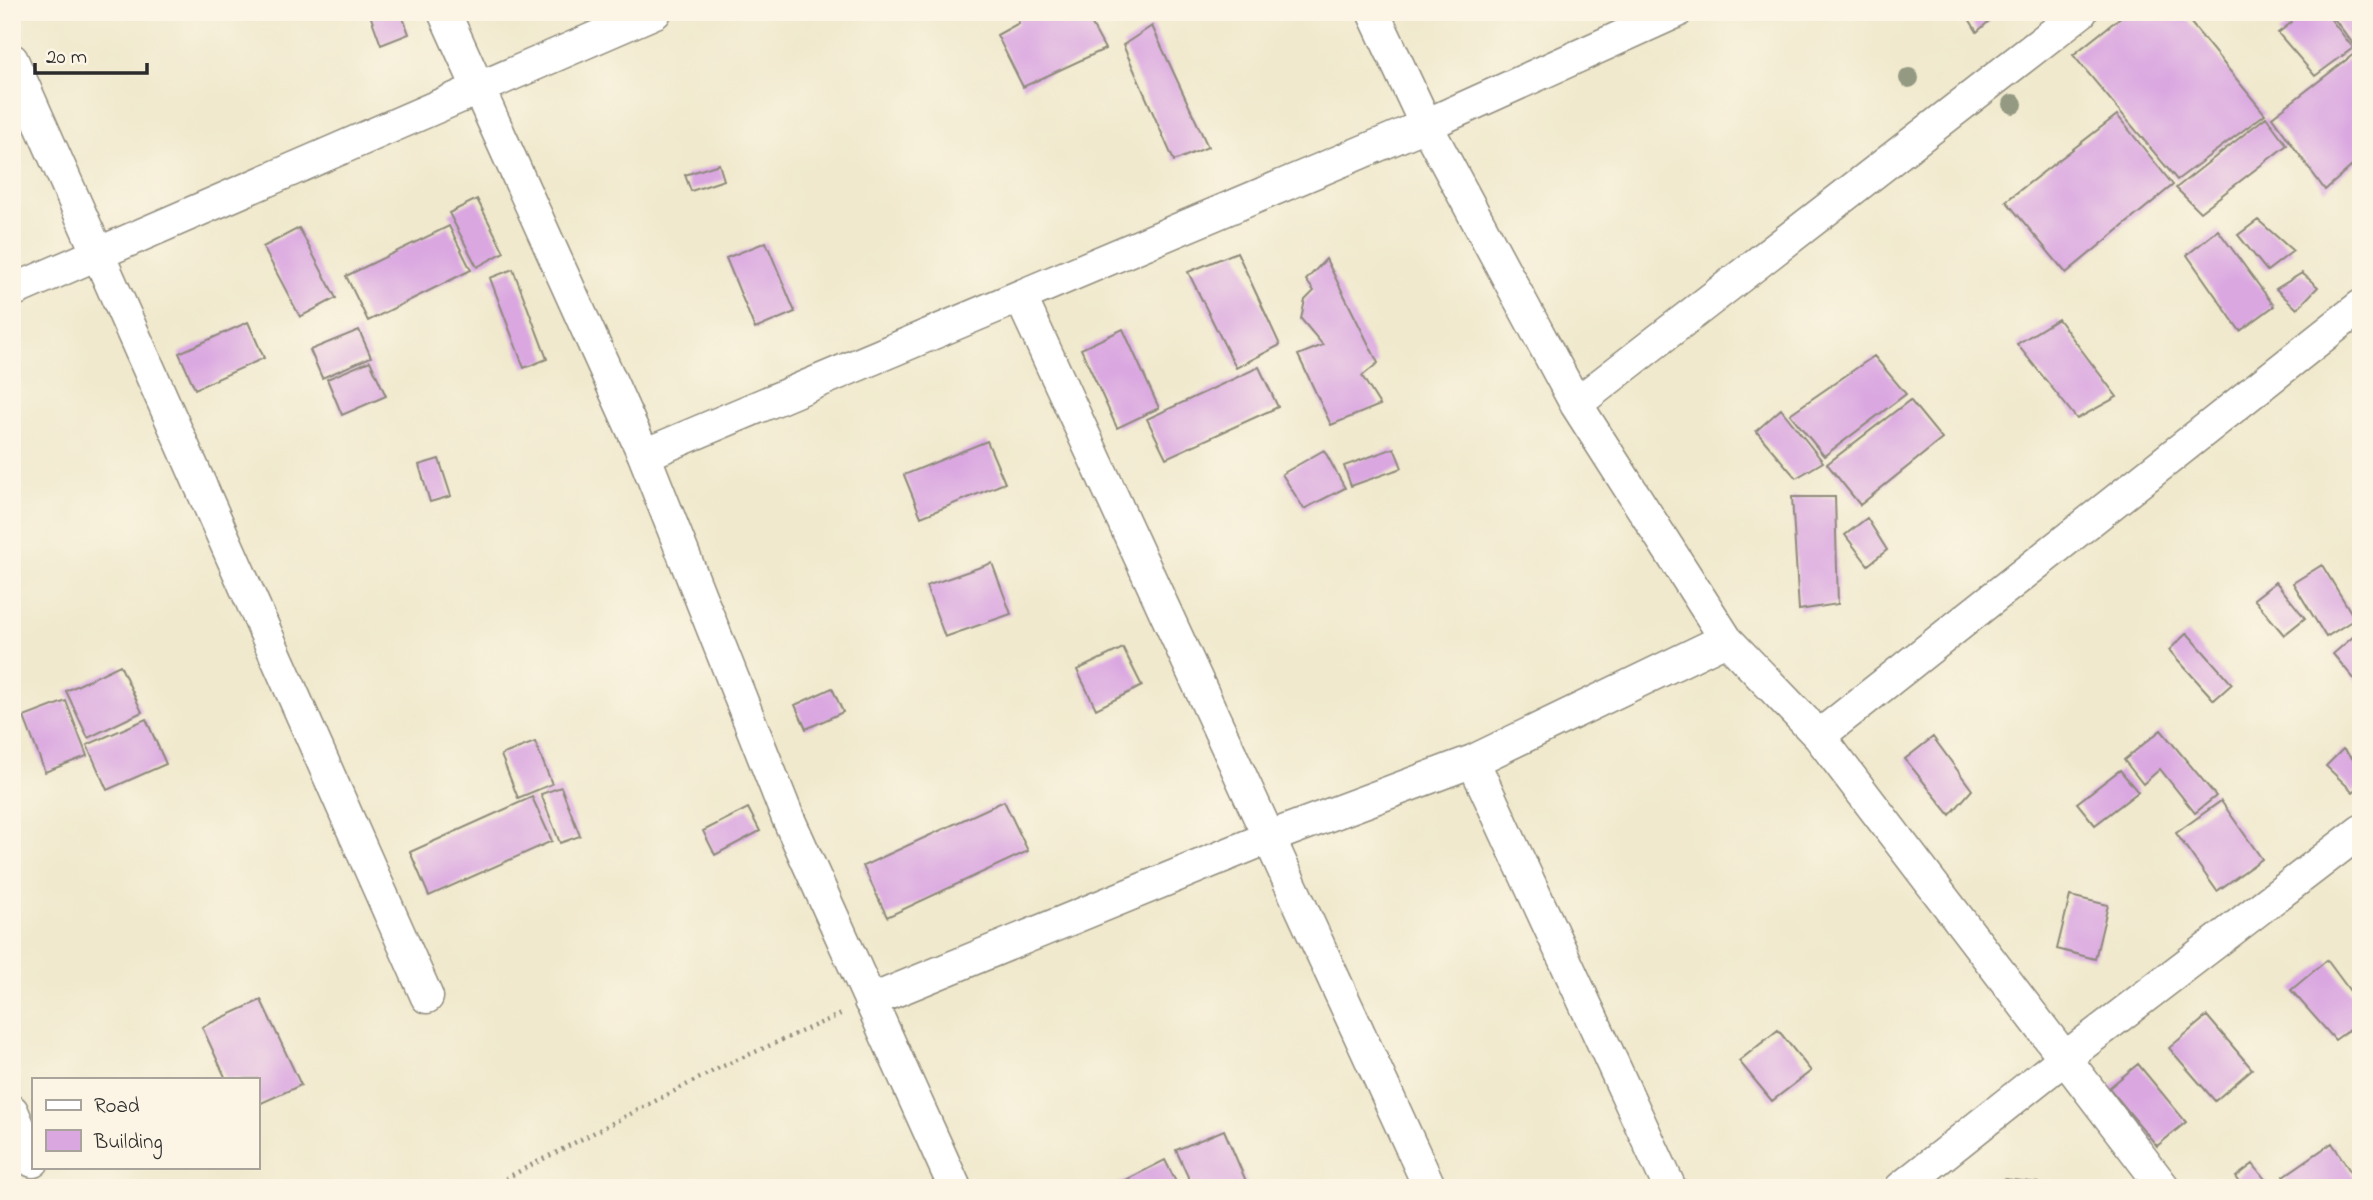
<svg xmlns="http://www.w3.org/2000/svg" width="2373" height="1200" font-family="'Indie Flower',sans-serif">
	<rect width="100%" height="100%" fill="#fcf5e5"/>
	<filter id="ink" filterUnits="userSpaceOnUse"><feTurbulence type="fractalNoise" baseFrequency=".0143" numOctaves="2"/><feDisplacementMap in="SourceGraphic" scale="14" xChannelSelector="R" yChannelSelector="G"/><feConvolveMatrix kernelMatrix="1 2 1 2 8 2 1 2 1" color-interpolation-filters="sRGB"/></filter>
	<filter id="wash" filterUnits="userSpaceOnUse"><feTurbulence type="fractalNoise" baseFrequency=".00686" numOctaves="4" result="noise"/><feDisplacementMap in="SourceGraphic" scale="28" xChannelSelector="R" yChannelSelector="G"/><feGaussianBlur stdDeviation="1.57" result="paint"/><feColorMatrix in="noise" values="0 0 0 0 0 0 0 0 0 0 0 0 0 0 0 0 0 1.4 0 .05"/><feComposite in="paint" operator="in"/></filter>
	<g filter="url(#wash)">
		<rect width="100%" height="100%" fill="#f0e9cd"/>
		<g id="blocks">
			<path fill="#daa7e1" d="M369,12H401L409,34L381,45Z
				M1015,12H1085L1105,49L1023,87L997,35L1019,23Z
				M1965,12H1999L1977,32Z
				M2127,12H2182L2265,114L2177,180L2073,55Z
				M2287,12H2325L2353,48L2315,76L2278,33L2292,22Z
				M2329,12H2361V40L2354,45Z
				M1152,26L1208,147L1174,161L1123,45Z
				M2354,54L2361,64V158L2325,190L2272,117Z
				M2117,115L2173,185L2066,273L2006,201Z
				M2266,117L2287,145L2200,212L2176,188Z
				M719,164L724,180L691,191L685,175Z
				M477,199L504,252L477,267L449,213Z
				M2258,220L2293,251L2267,271L2238,235Z
				M449,226L471,270L368,321L346,276Z
				M299,228L336,298L300,317L263,247Z
				M2218,230L2274,306L2240,331L2187,255Z
				M766,242L795,312L755,329L726,258Z
				M1237,252L1280,345L1236,368L1188,272Z
				M1326,259L1378,363L1362,376L1380,405L1331,425L1298,355L1323,345L1301,319L1305,300L1314,291L1306,280Z
				M513,269L547,359L524,368L490,278Z
				M2302,273L2318,287L2297,309L2276,289Z
				M2058,319L2117,397L2077,419L2017,344Z
				M248,322L264,358L195,389L179,353Z
				M1123,329L1159,408L1117,428L1081,349Z
				M359,330L371,357L322,378L310,350Z
				M1874,356L1906,394L1824,456L1790,414Z
				M370,361L386,396L342,415L327,379Z
				M1259,367L1278,407L1166,458L1147,419Z
				M1910,400L1942,439L1860,505L1827,464Z
				M1781,409L1823,462L1796,478L1756,431Z
				M987,441L1005,483L921,517L904,475Z
				M1394,448L1402,468L1351,486L1344,466Z
				M1324,450L1345,488L1304,509L1282,474Z
				M439,459L451,496L430,502L419,465Z
				M1792,497H1835L1838,604L1799,610Z
				M1867,518L1887,550L1868,565L1845,535Z
				M992,563L1011,614L945,637L926,586Z
				M2322,565L2355,619L2326,637L2293,583Z
				M2276,582L2305,618L2284,635L2254,599Z
				M2361,630V687L2333,654Z
				M2187,633L2232,684L2214,700L2169,650Z
				M1123,648L1142,686L1096,709L1077,670Z
				M120,665L142,712L88,738L66,691Z
				M832,688L843,712L806,729L795,705Z
				M66,701L87,756L45,772L24,717Z
				M146,719L166,764L107,790L87,745Z
				M2161,730L2216,796L2195,813L2160,769L2143,784L2124,760Z
				M1933,737L1972,790L1950,815L1905,759Z
				M535,742L552,784L518,798L501,755Z
				M2343,749L2361,767V785L2353,792L2326,766Z
				M2120,770L2138,792L2095,825L2077,803Z
				M561,787L580,836L560,843L541,794Z
				M532,797L552,841L429,896L410,852Z
				M1004,801L1028,851L887,917L863,866Z
				M2221,801L2262,859L2217,891L2176,833Z
				M748,808L760,831L715,855L703,831Z
				M2070,896L2108,905L2095,959L2057,949Z
				M2327,960L2361,1006V1021L2335,1040L2291,990Z
				M261,1000L301,1085L257,1105V1079H226L202,1027Z
				M2207,1016L2252,1069L2215,1101L2169,1048Z
				M1778,1030L1811,1071L1772,1101L1739,1061Z
				M2138,1064L2186,1122L2157,1146L2109,1088Z
				M1224,1130L1249,1188H1193L1176,1150Z
				M2332,1143L2361,1188H2292L2284,1176Z
				M1165,1160L1179,1188H1110Z
				M2253,1164L2271,1187L2269,1188H2244L2236,1177Z
				M2004,1179L2038,1183V1188H2005Z"/>
		</g>
	</g>
	<g filter="url(#ink)">
		<use href="#blocks" fill-opacity="0" stroke="#8e8a7c" stroke-width="2"/>
		<g fill="none" stroke-linecap="round" stroke-linejoin="round">
			<defs>
				<path id="minor" d="M444,12L644,455L788,818L955,1188
					M1373,12L1426,125L1576,404L1726,639L1819,736L2164,1188
					M12,60L427,997
					M12,291L655,12
					M1021,298L1430,1188
					M1576,404L2081,12
					M644,455L1426,125L1676,12
					M1819,736L2361,306
					M1473,761L1670,1188
					M870,1001L1270,837L1473,761L1726,639
					M12,1111L33,1161
					M1901,1188L2066,1057L2361,831"/>
			</defs>
			<use href="#minor" stroke="#8e8a7c" stroke-width="35"/>
			<path stroke="#8e8a7c" stroke-width="4.5" stroke-dasharray="2 5" stroke-linecap="butt" d="M487,1188L721,1067L841,1014"/>
			<use href="#minor" stroke="#fff" stroke-width="32"/>
		</g>
		<g fill="#949982">
			<circle cx="1909" cy="78" r="10"/>
			<circle cx="2013" cy="104" r="10"/>
		</g>
	</g>
	<rect width="2373" height="1200" fill="none" stroke="#fcf5e5" stroke-width="42"/>
	<rect x="32" y="1078" width="228" height="91" fill="#fcf5e5" stroke="#a8a49b" stroke-width="2"/>
	<rect x="46" y="1100" width="35" height="10" fill="#ffffff" stroke="#a8a49b" stroke-width="2"/>
	<text x="94" y="1112" font-size="21" fill="#2b2b2b">Road</text>
	<rect x="46" y="1130" width="35" height="21" fill="#daa7e1" stroke="#a8a49b" stroke-width="2"/>
	<text x="94" y="1148" font-size="21" fill="#2b2b2b">Building</text>
	<path d="M35 63v10h112v-10" fill="none" stroke="#2b2b2b" stroke-width="3.5"/>
	<text x="46" y="63" font-size="21" fill="#2b2b2b" stroke="#fcf5e5" stroke-width="5" paint-order="stroke">20 m</text>
</svg>
